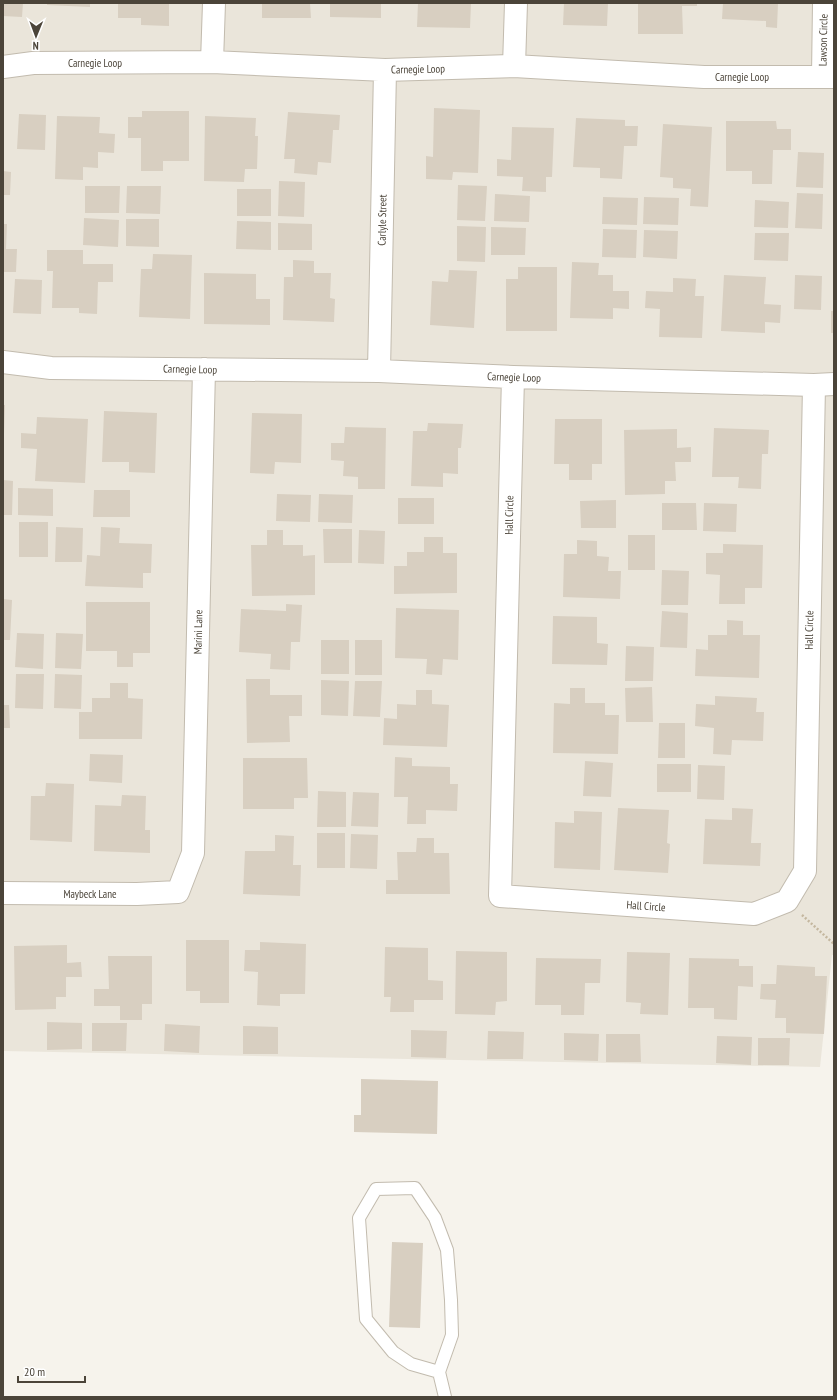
<svg xmlns="http://www.w3.org/2000/svg" width="837" height="1400" font-family="'PT Sans Narrow',sans-serif">
	<rect width="100%" height="100%" fill="#f6f3ec"/>
	<path fill="#eae5da" d="M3,3H834V955H832L820,1067L3,1051Z"/>
	<path fill="#d8cfc1" d="M3,3H23L22,17L3,16Z
		M47,3H90V7L47,5Z
		M118,3H169V26L141,25V18H118Z
		M262,3H310L311,18H262Z
		M330,3H381V18L330,17Z
		M418,3H471L470,28L417,27Z
		M564,3H608L607,26L563,25Z
		M638,3H697V6H682L683,34H638Z
		M723,3H778L777,28L766,27V21L722,19Z
		M434,108L480,110L478,173L453,172L452,180L426,179V156L433,157Z
		M142,111H189V161H163V171H141V138H128V117H142Z
		M288,112L340,115L339,130H333L331,163L318,162L317,175L294,173L295,159H284Z
		M19,114L46,115L45,150L17,149Z
		M57,116L100,117L99,133L115,134L114,153L98,152V168L83,167V180L55,179Z
		M205,116L256,118L255,136H258L257,169H245L244,182L204,181Z
		M576,118L625,120V126H638L637,146H624L622,179L600,178V168L573,167Z
		M726,121H776L777,129H791V150H773L772,184H752V171H726Z
		M663,124L712,127L708,207L690,206L691,189L673,188V178L660,177Z
		M512,127L554,128L552,177H546V192L522,191L523,177L497,176V159L511,160Z
		M798,152L824,153L823,188L796,187Z
		M3,171L11,172L10,195H3Z
		M279,181L305,182L304,217L278,216Z
		M458,185L487,186L485,221L457,220Z
		M85,186H120L119,213H85Z
		M127,186H161L160,214L126,213Z
		M237,189H271V216H237Z
		M797,193L823,194L822,229L795,228Z
		M495,194L530,196L529,222L494,221Z
		M603,197L638,198L637,225L602,224Z
		M644,197L679,198L678,225L643,224Z
		M755,200L789,202L788,228L754,227Z
		M84,218L119,220L118,247L83,245Z
		M126,219H159V247L126,246Z
		M237,221L271,222V250L236,249Z
		M278,223L312,224V250H278Z
		M3,224H7L6,249H17L16,272H3Z
		M457,226L486,227L485,262L457,261Z
		M491,227L526,228L525,255H491Z
		M603,229L637,230L636,258L602,257Z
		M644,230L678,231L677,259L643,257Z
		M755,233H789L788,261L754,260Z
		M47,250H83V264H113V282H98L97,314L79,313V308H52L53,271H47Z
		M153,254L192,255L190,319L139,317L141,269H152Z
		M293,260L314,261V273H331L330,298L335,299L334,322L283,320L284,277H293Z
		M572,262L599,263L598,275H613V291H629V309L613,308V319L570,318Z
		M518,267H557V331H506V279H518Z
		M449,270L477,271L474,328L430,325L432,281L448,282Z
		M204,273L256,274V299H270V325L204,324Z
		M724,275L766,277L764,304L781,305L780,323L765,322V333L721,331Z
		M795,275L822,276L821,310L794,309Z
		M673,278L696,279L695,296H704L702,338L659,337L660,309L645,308L646,291L673,292Z
		M15,279L42,280L41,314L13,313Z
		M831,311H834V333H831Z
		M3,405H5L4,434H3Z
		M104,411L157,413L155,473L129,472V462H102Z
		M252,413L302,414L301,463L275,462L274,474L250,473Z
		M37,417L88,419L85,483L35,481L37,449L21,448V433L36,434Z
		M555,419H602V464H592V480H569V464H554Z
		M428,423L463,424L461,448H458V474L443,473V487L411,486L413,431H427Z
		M345,427L386,428L385,489H358V477L343,476L344,461L331,460V443H344Z
		M714,428L769,430L768,454H762L761,489L738,488L739,477H712Z
		M677,429V448L691,447V462H675L676,481H665V494L625,495L624,430Z
		M3,480L13,481L12,515H3Z
		M18,488L53,489V516L18,515Z
		M94,490H130V517H93Z
		M277,494L311,495L310,522L276,521Z
		M319,494L353,495L352,523L318,522Z
		M398,498H434V524H398Z
		M616,500V528H581L580,501Z
		M662,503H696L697,530H662Z
		M704,503L737,504L736,532L703,531Z
		M19,522H48V557H19Z
		M56,527L83,528L82,562H55Z
		M101,527L120,528L119,543L152,544L151,573H143V588L85,586L87,555L100,556Z
		M323,529H352V563H324Z
		M267,530H283V545H303V556L315,555V595L252,596L251,545H267Z
		M359,530L385,531L384,564L358,563Z
		M628,535H655V570H628Z
		M424,537H443V553H457V593L394,594V566H407V552H424Z
		M577,540L597,541V556L609,557L608,571H621L620,599L563,597L564,554H577Z
		M723,544L763,545L762,588H745V604H719L720,575L706,574V553H723Z
		M662,570L689,571L688,605H661Z
		M3,599L12,600L10,640H3Z
		M86,602H150V653H133V667H117V651H86Z
		M286,604L302,605L300,642H291L290,670L270,669L271,654L239,652L241,609L286,611Z
		M396,608L459,610L458,660L443,659L442,675L426,674L427,659L395,658Z
		M662,611L688,613L687,648L660,647Z
		M553,616L597,617V643L608,644L607,665L552,664Z
		M727,620L743,621V635H760L759,678L695,676L696,649L708,650V635H727Z
		M17,633L44,634L43,669L15,667Z
		M56,633L83,634L81,669L55,668Z
		M321,640H349V674H321Z
		M355,640H382V675H355Z
		M626,646L654,647L653,681H625Z
		M16,674H44L43,709L15,708Z
		M55,674L82,675L81,709L54,708Z
		M246,679H270V695H302V716H289L290,742L247,743Z
		M321,680L349,681L348,716L321,715Z
		M355,681H382L380,717L353,716Z
		M110,683H128V698L143,699L142,739H79V712H92V698H110Z
		M652,687L653,722H626L625,688Z
		M570,688H585V703H605V715H619L618,754L553,753L554,703L570,704Z
		M416,690H432V704L449,705L447,747L383,745L384,718L397,719V704L416,705Z
		M715,696L757,698L756,712H764L763,741L732,740L731,755L713,754L714,728L695,726L696,704L715,705Z
		M3,705H9L10,728H3Z
		M659,723H685V758H658Z
		M90,754L123,755L122,783L89,781Z
		M395,757L412,758V766L450,767V784H458L457,811L426,810V824H407L408,797H394Z
		M243,758H307L308,798H294V809H243Z
		M585,761L613,763L611,797L583,796Z
		M657,764H691V792H657Z
		M698,765L725,766L724,800L697,799Z
		M46,783L74,784L72,842L30,840L31,796H45Z
		M318,791L346,792V827H317Z
		M353,792L379,793L378,827L351,826Z
		M122,795L146,796L145,830H150V853L94,851L95,805L121,806Z
		M618,808L669,810L667,843L670,844L668,873L614,870Z
		M732,808L753,809L751,843H761L760,866L703,864L705,819L732,820Z
		M574,811L602,812L600,870L554,868L555,822L574,823Z
		M317,833H345V868H317Z
		M351,834L378,835L377,869L350,868Z
		M275,835L294,836L293,865H301L300,896L243,894L245,851H275Z
		M417,838H434V853H449L450,894H386V880H398L397,852H416Z
		M186,940H229V1003H200V991H186Z
		M260,942L306,944L305,994H280V1006L257,1005L258,972L244,971L245,950H260Z
		M67,945V963L81,962L82,977H66V997H56V1009L15,1010L14,946Z
		M385,947L428,948V980L443,981V1000H414V1012H390L391,997H384Z
		M456,951L507,952V1001L496,1002L495,1015L455,1014Z
		M627,952L670,953L668,1015L640,1014L641,1003L626,1002Z
		M108,956H152V1004H142V1020H120V1006H94V989H109Z
		M536,958L601,959L600,983H585L584,1015H561V1005H535Z
		M689,958L739,959V966H753V987L738,986L737,1020L714,1019V1008H688Z
		M777,965L815,967V976H827L824,1034L786,1033V1018H775L776,1000L760,999L761,984H776Z
		M47,1022L82,1023V1049L47,1050Z
		M92,1023H127L126,1051H92Z
		M165,1024L200,1026L199,1053L164,1051Z
		M243,1026L278,1027V1054H243Z
		M411,1030L447,1031L446,1058L411,1057Z
		M488,1031L524,1032L523,1059H487Z
		M564,1033L599,1034L598,1061L564,1060Z
		M606,1034H640L641,1062H606Z
		M717,1036L752,1037L751,1065L716,1063Z
		M758,1038H790L789,1065H758Z
		M361,1079L438,1081L437,1134L354,1132V1115H361Z
		M392,1242L423,1243L420,1328L389,1327Z"/>
	<g fill="none" stroke-linecap="round" stroke-linejoin="round">
		<defs>
			<path id="service" d="M439,1372L411,1364L393,1352L366,1319L359,1218L376,1189L415,1188L435,1218L447,1250L451,1300L452,1335L439,1372L445,1397"/>
			<path id="minor" d="M212,62L214,3
				M514,66L516,3
				M3,67L33,63L212,62L385,70L514,66L704,77H834
				M823,76L824,3
				M3,362L51,368L379,371L513,377L814,385L834,384
				M379,371L385,70
				M513,377L500,896L754,914L787,901L805,871L814,385
				M3,893L137,894L178,892L193,853L204,369"/>
		</defs>
		<use href="#service" stroke="#c2bbae" stroke-width="14"/>
		<use href="#minor" stroke="#c2bbae" stroke-width="24"/>
		<path stroke="#c4b79f" stroke-width="2.5" stroke-dasharray="2 2" stroke-linecap="butt" d="M802,915L834,944"/>
		<use href="#service" stroke="#fff" stroke-width="12"/>
		<use href="#minor" stroke="#fff" stroke-width="22"/>
	</g>
	<g text-anchor="middle" stroke-width="3" stroke-linejoin="round" paint-order="stroke">
		<g font-size="11" fill="#4b4439" stroke="#fff">
			<text transform="translate(823 40) rotate(-89)" y="4">Lawson Circle</text>
			<text x="95" y="67">Carnegie Loop</text>
			<text transform="translate(418 69) rotate(-1)" y="4">Carnegie Loop</text>
			<text x="742" y="81">Carnegie Loop</text>
			<text transform="translate(382 220) rotate(-89)" y="4">Carlyle Street</text>
			<text transform="translate(190 369) rotate(1)" y="4">Carnegie Loop</text>
			<text transform="translate(514 377) rotate(2)" y="4">Carnegie Loop</text>
			<text transform="translate(509 515) rotate(-89)" y="4">Hall Circle</text>
			<text transform="translate(809 630) rotate(-89)" y="4">Hall Circle</text>
			<text transform="translate(198 632) rotate(-89)" y="4">Marini Lane</text>
			<text x="90" y="898">Maybeck Lane</text>
			<text transform="translate(646 906) rotate(4)" y="4">Hall Circle</text>
		</g>
	</g>
	<rect width="837" height="1400" fill="none" stroke="#4b4439" stroke-width="8"/>
	<g transform="translate(36 36) rotate(181)" stroke="#ffffff" stroke-width="3" paint-order="stroke">
	<path d="M0-3L7 15L0 10L-7 15Z" fill="#4b4439"/>
	<text y="-6" font-size="11" font-weight="bold" text-anchor="middle" fill="#4b4439">N</text>
	</g>
	<path d="M18 1376v6h67v-6" fill="none" stroke="#4b4439" stroke-width="2"/>
	<text x="24" y="1376" font-size="12" fill="#4b4439" stroke="#ffffff" stroke-width="3" paint-order="stroke">20 m</text>
</svg>
